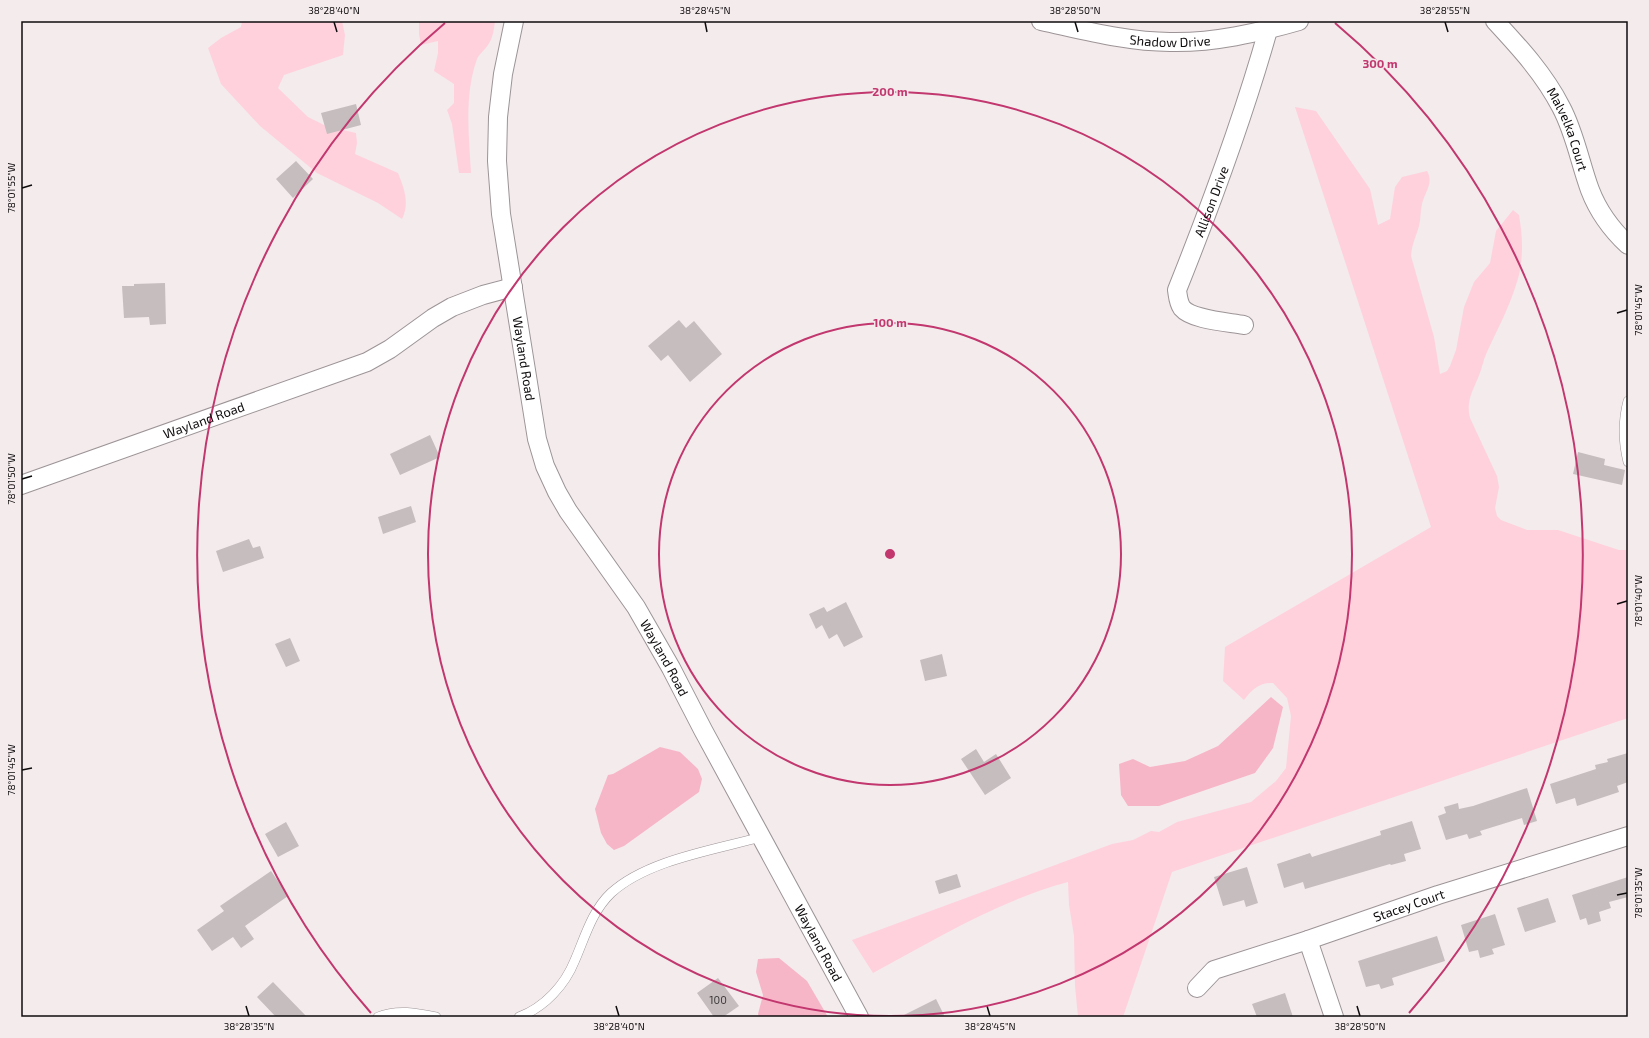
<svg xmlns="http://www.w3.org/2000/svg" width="1649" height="1038" font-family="'Exo 2',sans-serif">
	<rect width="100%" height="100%" fill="#f4ebed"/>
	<path fill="#ffd1dd" d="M242,21H342L345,35L343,55L284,75L278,88L308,117L326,126L356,133L357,143L355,154L398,173C404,188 410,203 402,219L378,203L317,173L260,126L221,84L208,48L221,38L241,27Z
		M419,21H495C494,29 493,38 488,45C485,50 479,54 477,59C464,95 469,137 471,173H459L452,124L447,110L454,103V84L434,71L438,53V41L421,45L419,34Z
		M1295,107L1316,111L1370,189L1378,225L1390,219L1395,187L1402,177L1427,171C1434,183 1425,192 1422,204C1420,211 1421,218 1419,226C1416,237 1412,243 1411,256L1434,337L1440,374L1447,371L1450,366L1456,350L1464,307L1474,282L1490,263L1496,231L1513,210L1519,215C1523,238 1524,263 1516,285C1509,308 1497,330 1487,352C1483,360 1482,369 1478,378C1472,392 1466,402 1470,418L1497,476L1499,487L1495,508L1497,516L1501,520L1527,530H1558L1619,550H1628V718L1172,872L1123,1017H1078L1075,986L1074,936L1069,905L1068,882C998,901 936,939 873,973L852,940L1112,844L1133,840L1151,831L1159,832L1177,822L1251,802L1276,781L1286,768L1291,716L1287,698L1273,683C1260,682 1252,689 1244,700L1223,681L1225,647L1431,527Z"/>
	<path fill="#f7b5c8" d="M1271,697L1283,707L1273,748L1255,773L1159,806H1128L1121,795L1119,764L1133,759L1150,767L1185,761L1218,746Z
		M660,747L680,752L698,769L702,779L699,792L624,846L614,850L607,844L601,833L595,809L608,775L613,774Z
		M779,958L807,981L828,1017H759L758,1014L763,995L756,972L758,959Z"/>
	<path fill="#c6bdbf" d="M356,104L361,125L327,134L321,113Z
		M296,161L313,179L293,198L276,179Z
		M165,283L166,324L150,325L149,317L124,318L122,286H134V284Z
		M679,320L686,328L694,321L722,354L690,382L668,355L661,361L648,346Z
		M430,435L440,457L400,475L390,454Z
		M1578,452L1605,459L1604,465L1625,470L1622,485L1573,474Z
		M411,506L416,522L383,534L378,517Z
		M249,539L253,548L260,546L264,558L223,572L216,551Z
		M846,602L863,637L844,647L837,634L829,639L822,625L816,629L809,614L824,607L827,612Z
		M290,638L300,661L286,667L275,644Z
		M942,654L947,676L925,681L920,660Z
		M976,749L984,762L996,754L1011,778L985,795L961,759Z
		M1628,753V782L1617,786L1619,792L1577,806L1575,798L1556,804L1550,784L1596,769L1595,765L1608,762L1607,759Z
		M1527,788L1537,821L1524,825L1522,818L1480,831L1482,835L1469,839L1467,834L1446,840L1438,816L1446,813L1444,807L1458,803L1459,809L1473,806Z
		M1412,821L1421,849L1404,854L1406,861L1391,865L1390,864L1305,889L1303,882L1284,888L1277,864L1310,853L1312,857L1381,835L1380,831Z
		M286,822L299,846L278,857L265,834Z
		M1247,867L1258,903L1246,907L1244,900L1223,906L1214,877Z
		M271,871L288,896L245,926L254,939L241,948L233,937L212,951L197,930L224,911L220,906Z
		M957,874L961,887L939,894L935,881Z
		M1628,877V897L1609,902L1611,908L1599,912L1601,921L1588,925L1586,918L1580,920L1572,895Z
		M1548,898L1556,922L1525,932L1517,908Z
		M1495,914L1505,945L1492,949L1494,954L1480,958L1478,950L1469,952L1461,925Z
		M1437,936L1445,961L1392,978L1394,985L1381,989L1379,984L1366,987L1358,961Z
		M718,978L739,1006L723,1017H714L697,993Z
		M273,982L307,1017H276L257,997Z
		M1285,993L1293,1017H1257L1252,1004Z
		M936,999L945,1017H900Z"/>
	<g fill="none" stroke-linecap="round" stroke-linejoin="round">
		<defs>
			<path id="lane" d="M1628,401C1623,420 1623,442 1628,462
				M378,1017C397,1009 417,1013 436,1017
				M519,1017C545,1007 565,985 575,960C585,937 592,911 611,893C647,860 714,850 761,837"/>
			<g id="street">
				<path id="s1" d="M514,21L503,74L498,117L497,161L501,214L537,439L545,466L557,492L568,511L636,607L671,668L703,730L859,1017"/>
				<path id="s2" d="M1041,21C1083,30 1127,42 1170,42C1214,43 1257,33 1299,21"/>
				<path id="s3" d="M1495,21C1520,48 1544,74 1561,107C1575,133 1580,163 1590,190C1598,211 1612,230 1628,245"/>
				<path id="s4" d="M1244,325C1228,322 1192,320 1182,308C1178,302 1178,296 1177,290C1211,205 1243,119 1268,30"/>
				<path id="s5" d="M21,485L367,362L390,349L433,318L452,307L483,295L513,287"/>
				<path d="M1308,940L1334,1017"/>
				<path id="s6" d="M1197,988L1214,970L1308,940L1438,895L1628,836"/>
			</g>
		</defs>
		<use href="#lane" stroke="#9c9496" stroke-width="10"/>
		<use href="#street" stroke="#9c9496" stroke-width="20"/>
		<use href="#lane" stroke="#fff" stroke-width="9"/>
		<use href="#street" stroke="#fff" stroke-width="18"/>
	</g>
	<path fill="none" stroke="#0e0b0c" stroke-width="1.5" d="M334,22L337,32M705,22L707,32M1075,22L1078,32M1445,22L1448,32M22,188L32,185M1617,313L1627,310M22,479L32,476M1617,604L1627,601M22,770L32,768M1617,895L1627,893M246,1006L249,1016M616,1006L619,1016M987,1006L990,1016M1357,1006L1360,1016"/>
	<g fill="none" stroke="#c1376e" stroke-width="2">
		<circle cx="890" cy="554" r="231"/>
		<circle cx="890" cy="554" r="462"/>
		<path d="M371 1013A693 693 0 0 1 445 23M1335 23A693 693 0 0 1 1409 1013"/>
	</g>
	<g text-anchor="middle" stroke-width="3" stroke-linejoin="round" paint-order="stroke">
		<g font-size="11" fill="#3c3839">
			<text x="718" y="1004">100</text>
		</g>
		<g font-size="13" fill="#0e0b0c" stroke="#f4ebed">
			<text dy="5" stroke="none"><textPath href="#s2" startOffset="131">Shadow Drive</textPath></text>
			<text dy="5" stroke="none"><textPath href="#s3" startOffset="132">Malvelka Court</textPath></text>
			<text dy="5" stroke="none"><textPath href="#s4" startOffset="179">Allison Drive</textPath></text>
			<text dy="5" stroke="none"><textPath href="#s1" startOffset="341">Wayland Road</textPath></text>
			<text dy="5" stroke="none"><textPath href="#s5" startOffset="194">Wayland Road</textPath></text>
			<text dy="5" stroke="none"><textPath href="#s1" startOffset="677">Wayland Road</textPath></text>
			<text dy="5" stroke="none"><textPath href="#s6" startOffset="230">Stacey Court</textPath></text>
			<text dy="5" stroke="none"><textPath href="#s1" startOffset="1001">Wayland Road</textPath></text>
		</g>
	</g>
	<circle cx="890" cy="554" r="6" fill="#c1376e" stroke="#f4ebed" stroke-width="2"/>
	<g font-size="12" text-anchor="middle" font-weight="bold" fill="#c1376e" stroke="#f4ebed" stroke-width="3" stroke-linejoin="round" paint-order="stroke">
		<text x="1380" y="68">300 m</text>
		<text x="890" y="96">200 m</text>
		<text x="890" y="327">100 m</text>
	</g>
	<rect width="1649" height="1038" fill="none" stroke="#f4ebed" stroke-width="44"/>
	<rect x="22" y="22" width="1605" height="994" fill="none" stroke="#0e0b0c" stroke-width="1.5"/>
	<g font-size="10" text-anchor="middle" fill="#0e0b0c">
		<text x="334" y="14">38°28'40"N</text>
		<text x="705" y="14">38°28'45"N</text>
		<text x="1075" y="14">38°28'50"N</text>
		<text x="1445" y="14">38°28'55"N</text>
		<text transform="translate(11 188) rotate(-90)" y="4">78°01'55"W</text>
		<text transform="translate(1638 310) rotate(-90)" y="4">78°01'45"W</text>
		<text transform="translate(11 479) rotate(-90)" y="4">78°01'50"W</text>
		<text transform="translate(1638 601) rotate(-90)" y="4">78°01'40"W</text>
		<text transform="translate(11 770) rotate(-90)" y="4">78°01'45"W</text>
		<text transform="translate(1638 893) rotate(-90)" y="4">78°01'35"W</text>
		<text x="249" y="1030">38°28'35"N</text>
		<text x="619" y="1030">38°28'40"N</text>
		<text x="990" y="1030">38°28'45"N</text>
		<text x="1360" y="1030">38°28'50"N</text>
	</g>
</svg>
